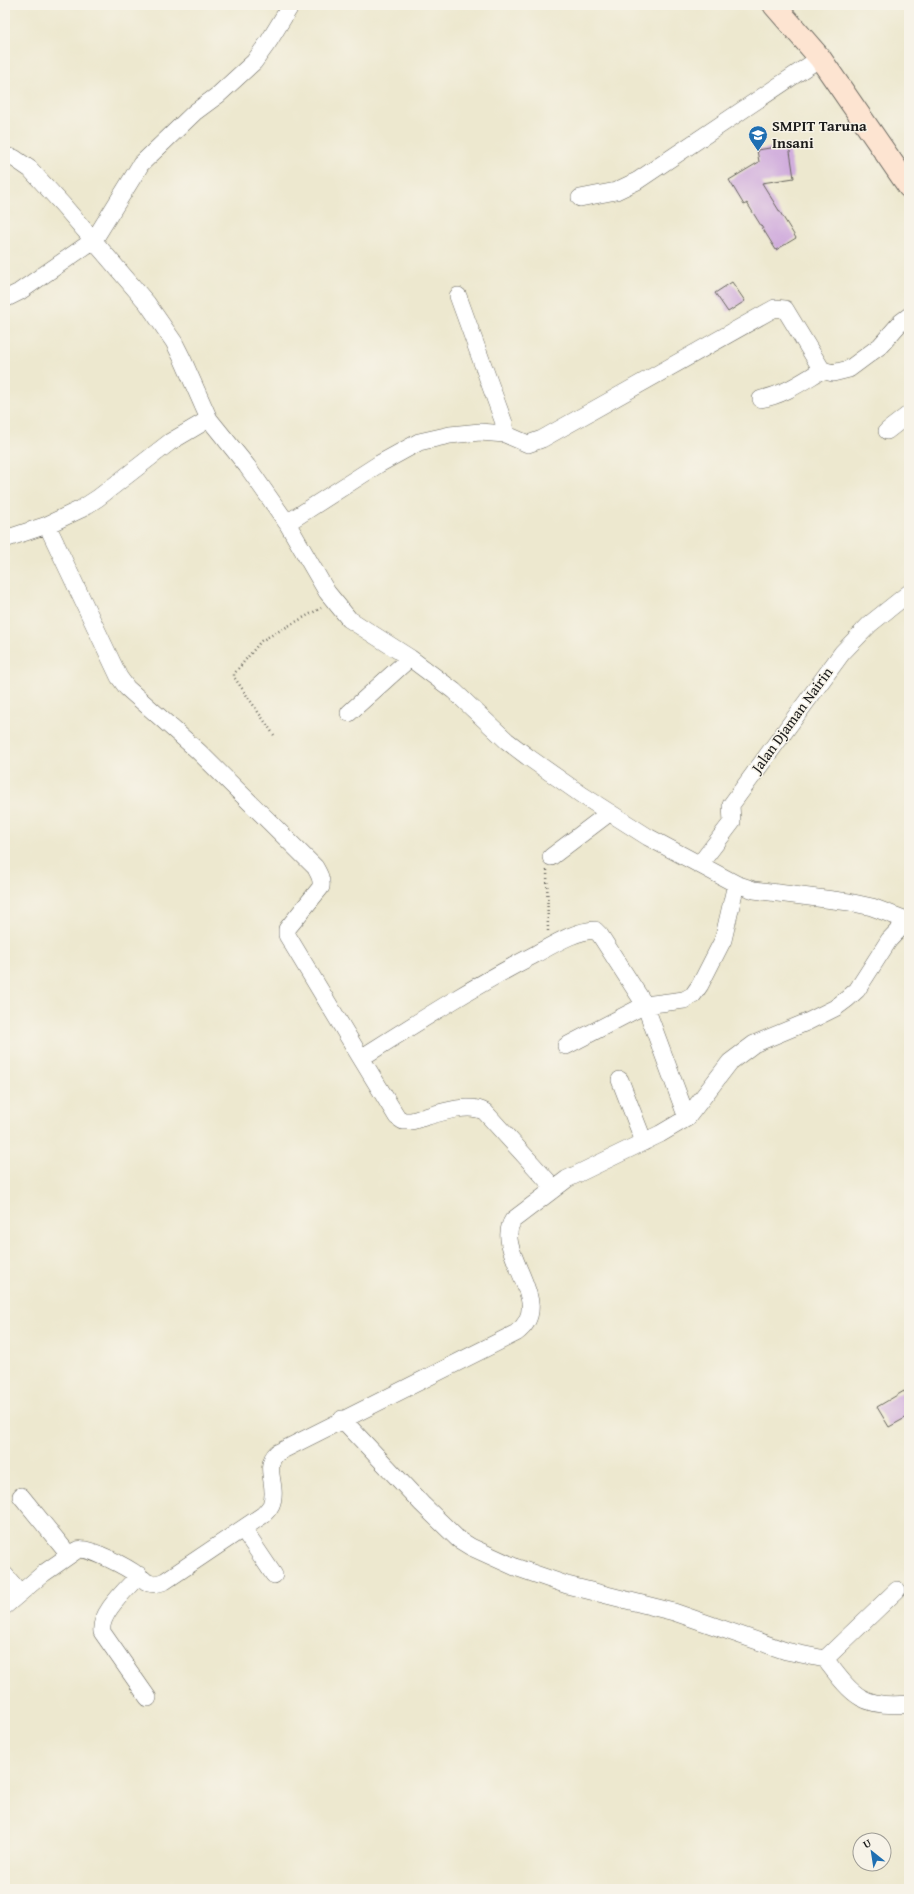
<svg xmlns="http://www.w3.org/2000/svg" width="914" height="1894" font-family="'Gentium Book Plus',serif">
	<rect width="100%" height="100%" fill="#f7f3e8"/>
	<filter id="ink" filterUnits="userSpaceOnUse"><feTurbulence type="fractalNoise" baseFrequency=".025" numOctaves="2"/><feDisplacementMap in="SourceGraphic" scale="8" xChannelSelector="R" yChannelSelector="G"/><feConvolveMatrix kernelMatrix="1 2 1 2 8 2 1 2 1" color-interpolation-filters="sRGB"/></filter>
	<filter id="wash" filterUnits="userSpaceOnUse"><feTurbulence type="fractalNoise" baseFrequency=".012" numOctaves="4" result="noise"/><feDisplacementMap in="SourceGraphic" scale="16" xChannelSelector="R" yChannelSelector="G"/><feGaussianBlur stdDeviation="0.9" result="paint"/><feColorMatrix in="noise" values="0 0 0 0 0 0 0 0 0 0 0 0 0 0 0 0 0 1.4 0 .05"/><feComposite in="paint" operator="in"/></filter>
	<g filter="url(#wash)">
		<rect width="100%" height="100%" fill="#ede8cf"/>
		<g id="blocks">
			<path fill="#d1aedd" d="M789,145L794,178L762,183L796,238L776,250L747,203L744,205L729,180L759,162L757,150Z
				M732,282L745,301L728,312L715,293Z
				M904,1391L909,1399V1416L889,1427L877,1407Z"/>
		</g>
	</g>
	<g filter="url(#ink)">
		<use href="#blocks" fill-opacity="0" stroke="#65635b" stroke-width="1"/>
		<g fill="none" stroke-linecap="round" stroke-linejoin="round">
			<defs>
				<path id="minor" d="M5,156L14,158L30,169L63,205L147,303L174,342L182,358L209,419L247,466L287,523L327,592L349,619L410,658L454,691L507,741L528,757L582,795L648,837L736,884L754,890L849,902L872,907L909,921
					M580,198L616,191L637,181L820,58
					M458,296L504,423L505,434L528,444L542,439L775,308L785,309L822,370L833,373L849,369L880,346L901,322L909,316
					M5,299L19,292L94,240L141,164L195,112L218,95L254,62L269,41L291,5
					M761,399C784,395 803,381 822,370
					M887,431L909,414
					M287,523L379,464L419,442L450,435L480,432L505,434
					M47,525L119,677L127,688L198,751L315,867C319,874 322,879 321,887L287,929V935L361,1058C418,1022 474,986 534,955C553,945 574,931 595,930L600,935L645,1005L687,1118
					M5,539L47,525L81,509L98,498L170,442L209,419
					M349,713L410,658
					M551,857L609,813
					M700,864L732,822L731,805L842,653L870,624L909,593
					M566,1046L645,1005L684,1000L693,995L700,985L723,940L736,884
					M361,1058L397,1117L403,1121H411C431,1116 467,1101 485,1112L554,1188
					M620,1080L644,1142
					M342,1419L422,1504L458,1539L471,1547L515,1567L567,1585L674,1612L786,1651L825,1659C852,1694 861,1709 909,1704
					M21,1496L69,1555
					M243,1529L274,1575
					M5,1575L20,1593
					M139,1575C127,1589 99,1613 102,1632L148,1698
					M5,1606L44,1573L77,1550C89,1546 128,1568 139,1576C143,1578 145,1582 149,1583C154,1585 160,1583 165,1581L263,1515C266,1512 269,1509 271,1505C279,1487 262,1467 277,1453L516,1333C558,1303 492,1252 513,1220L567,1179L660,1134L687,1118L730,1062L754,1044L807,1022L835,1008L847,999L857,990L889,940L909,919
					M825,1659L897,1590"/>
				<path id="secondary" d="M774,5L820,58L909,187"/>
			</defs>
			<use href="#minor" stroke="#65635b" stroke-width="18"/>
			<use href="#secondary" stroke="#65635b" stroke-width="24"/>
			<path stroke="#65635b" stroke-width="2.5" stroke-dasharray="1 3" stroke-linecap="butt" d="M274,735L234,677V674L261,641L321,608
				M547,870L548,931"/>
			<use href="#minor" stroke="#fff" stroke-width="17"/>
			<use href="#secondary" stroke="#fde4d1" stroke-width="22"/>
		</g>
	</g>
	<defs>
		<symbol id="school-pin" viewBox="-11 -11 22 30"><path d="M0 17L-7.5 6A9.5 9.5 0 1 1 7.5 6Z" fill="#1f6fb2" stroke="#f7f3e8"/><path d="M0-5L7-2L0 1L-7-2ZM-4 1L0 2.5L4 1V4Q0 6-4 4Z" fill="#fff"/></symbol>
	</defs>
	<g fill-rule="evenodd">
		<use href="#school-pin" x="747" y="124" width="22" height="30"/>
	</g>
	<g text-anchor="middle" stroke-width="3" stroke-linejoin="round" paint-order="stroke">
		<g font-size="15" font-weight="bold" fill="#1c1c1c" stroke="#f7f3e8" text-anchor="start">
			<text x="772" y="131">SMPIT Taruna<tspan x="772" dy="17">Insani</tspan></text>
		</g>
		<g font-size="15" fill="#1c1c1c" stroke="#f7f3e8">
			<text transform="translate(792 720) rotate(-54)" y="5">Jalan Djaman Nairin</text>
		</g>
	</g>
	<rect width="914" height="1894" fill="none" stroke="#f7f3e8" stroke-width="20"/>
	<g transform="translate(872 1852) rotate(330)"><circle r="19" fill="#f7f3e8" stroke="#9f9d96"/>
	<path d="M0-3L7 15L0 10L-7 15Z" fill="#1f6fb2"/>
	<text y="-6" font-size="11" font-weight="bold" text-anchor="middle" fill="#1c1c1c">U</text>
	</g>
</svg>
